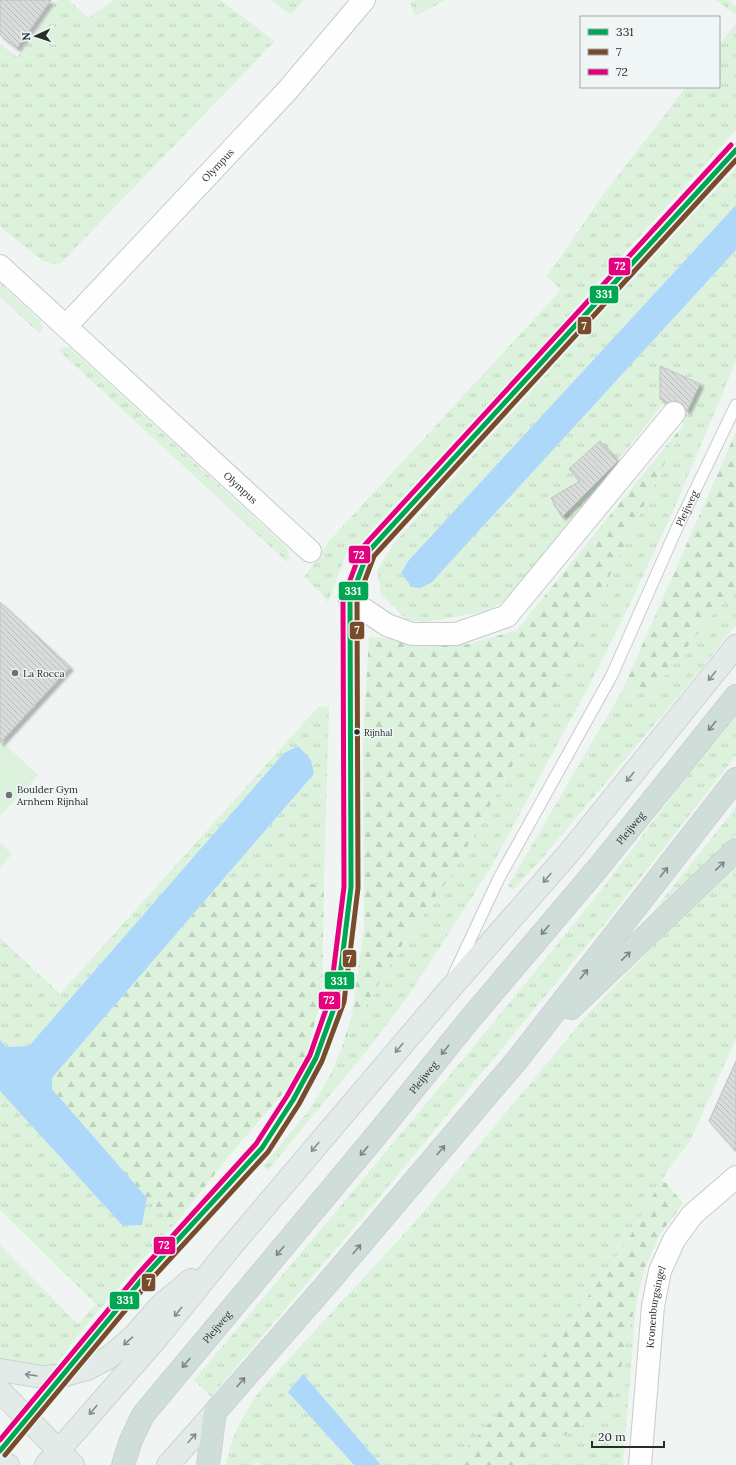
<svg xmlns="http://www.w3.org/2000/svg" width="736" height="1465" font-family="Lora,serif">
	<defs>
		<pattern id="grass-tufts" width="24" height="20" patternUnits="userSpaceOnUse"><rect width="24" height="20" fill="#dcf2dc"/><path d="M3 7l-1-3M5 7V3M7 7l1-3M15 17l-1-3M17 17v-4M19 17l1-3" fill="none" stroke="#bdd0bd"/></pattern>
		<pattern id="forest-firs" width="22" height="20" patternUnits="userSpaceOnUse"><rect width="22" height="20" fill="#dcf2dc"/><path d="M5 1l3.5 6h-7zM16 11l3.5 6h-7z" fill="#bdd0bd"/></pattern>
		<pattern id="building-back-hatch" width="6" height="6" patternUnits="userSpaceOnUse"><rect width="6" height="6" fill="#d9dcdb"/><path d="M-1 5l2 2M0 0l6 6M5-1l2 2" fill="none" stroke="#babdbc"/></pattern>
		<filter id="shadow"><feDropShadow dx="3.5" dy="3.5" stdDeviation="1" flood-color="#0004"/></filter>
	</defs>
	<rect width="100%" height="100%" fill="#f0f5f4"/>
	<path fill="url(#grass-tufts)" d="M58,0H69L88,18L114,0H220L275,41L61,263L54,264L43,261L0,227V44L17,57Z
		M271,0H304L291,15Z
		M416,0H446L415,16L410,3Z
		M716,0H728L736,6V15Z
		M736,23V130L579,303L550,337L353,550L346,554L328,603L322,594L304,577L329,541L561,290L547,276L603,195L686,87H719V45Z
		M736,168V205L409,560L401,573L431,583L736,250V361L674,509L630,604L593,678L490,869L407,998L369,1048L267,1171L263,1166L305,1115L320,1093L333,1069L343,1044L398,951L451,875L501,787L563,676L619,556L684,424L666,400L509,598L486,611L426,622L407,620L381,594L377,571L394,543L601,314Z
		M0,283L41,322L43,328L39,333L0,297Z
		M66,347L70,348L285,546C289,552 291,556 287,562L58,350Z
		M736,585V625L696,675L545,855L513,890L508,886L622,691L653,690Z
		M329,706L324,885L250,878L221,882L314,774L298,746L284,753L29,1046L6,1047L0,1040V938L60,994L318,707Z
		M736,713V755L726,768L607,921L378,1199L211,1397L194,1380C327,1222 460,1065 589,905C640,842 685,775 736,713Z
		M736,807V835L635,939L633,937Z
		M736,860V1039L690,1141L666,1173L629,1238L574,1316L515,1395L452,1464L453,1465H381L303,1374L289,1392L354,1465H260L257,1462L254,1465H226C231,1436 244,1411 262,1388L414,1223L587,1015Z
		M0,1091L123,1226L142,1225L147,1198L174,1226L148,1253L84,1328L54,1367L21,1365L0,1358V1245L78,1324L96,1304L0,1210Z
		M636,1306L623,1465H522L529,1455L592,1420L605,1409L612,1400L617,1390L621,1372L623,1352L629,1327Z"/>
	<path fill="url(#forest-firs)" d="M684,424L619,556L563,676L451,875L398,951L343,1044L352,1015L364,927L363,742L369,637L390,638L419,647L469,644L517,630Z
		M736,432V585L653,690L622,691Z
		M250,878L324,885L322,996L308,1049L297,1077L233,1151L174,1226L147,1198L52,1089V1078L221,882Z
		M661,1181L666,1183L683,1203L661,1233L645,1268L640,1286L636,1306L629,1327L623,1351L621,1372L617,1390L612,1400L605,1409L592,1420L529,1455L522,1465H453L452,1464L515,1395L574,1316L629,1238Z"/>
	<path fill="#dcf2dc" d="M1,741L38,775L0,816V743Z
		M0,843L12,854L0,868Z"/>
	<path fill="#aed8fa" d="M736,205V250L431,583L420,588L412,587L401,573L409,560Z
		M298,746L311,760L314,774L52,1078V1089L147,1198L142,1225L123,1226L0,1091V1040L6,1047L29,1046L284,753Z
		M303,1374L381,1465H354L288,1392Z"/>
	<path fill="url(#building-back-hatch)" stroke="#bdc1c0" filter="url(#shadow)" d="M0,0H51L17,48L0,35Z
		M660,366L700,384L687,411L682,404L676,401L668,403L660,399Z
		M600,441L618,461L562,517L551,498L580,481L569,469Z
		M0,602L70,667L0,743Z
		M736,1061V1151L709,1121Z"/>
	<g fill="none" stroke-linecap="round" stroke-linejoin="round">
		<defs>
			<g id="lane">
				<path id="s1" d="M454,974L499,878L612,675L676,530L736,405"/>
				<path d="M0,1451L143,1278L262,1148L293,1100L316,1058L337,1000L351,887L350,600L368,552L736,150"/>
			</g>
			<g id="street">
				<path id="s2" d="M0,266L310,551"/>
				<path id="s3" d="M66,326L286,92L364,0"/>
				<path d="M350,600L387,625L412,634H456L507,616L674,413"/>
				<path id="s4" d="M640,1465L653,1306L660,1271L674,1240L692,1215L736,1177"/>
			</g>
			<path id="primary" d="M0,1370L42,1377L62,1376L87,1369L108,1358L134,1336L161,1305L191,1280
				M0,1391L73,1465
				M0,1461L8,1465
				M46,1465L157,1338L229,1249L443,997L568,854L736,646
				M168,1465L215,1412"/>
			<g id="highway">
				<path d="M571,1008L736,850"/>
				<path id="s5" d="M123,1465L131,1440L143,1415L379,1132L470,1019L598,868L736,696"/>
				<path d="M208,1465L215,1412L332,1278L517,1060L736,779"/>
			</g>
		</defs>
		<use href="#lane" stroke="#c7cbca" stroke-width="13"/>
		<use href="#street" stroke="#c7cbca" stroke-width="24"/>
		<use href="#primary" stroke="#cfd1d1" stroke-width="24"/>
		<use href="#highway" stroke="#cfd1d1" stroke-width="24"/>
		<use href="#lane" stroke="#fdfefd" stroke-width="11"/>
		<use href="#street" stroke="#fdfefd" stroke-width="22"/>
		<use href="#primary" stroke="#e2ebe8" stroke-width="22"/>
		<use href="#highway" stroke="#d0deda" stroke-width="22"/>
		<defs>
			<path id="bus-1" d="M0,1451L143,1278L262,1148L293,1100L316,1058L337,1000L351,887L350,600L368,552L736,150"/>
			<path id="bus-2" d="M5,1455L148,1283L268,1152L299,1104L322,1061L344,1002L358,888L357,601L374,556L736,160"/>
			<path id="bus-3" d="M0,1440L138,1274L256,1144L287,1096L310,1055L330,998L344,887L343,599L362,548L731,145"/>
		</defs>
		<use href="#bus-1" stroke="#eff6f5" stroke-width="8"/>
		<use href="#bus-2" stroke="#eff6f5" stroke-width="8"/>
		<use href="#bus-3" stroke="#eff6f5" stroke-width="8"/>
		<use href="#bus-1" stroke="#00a651" stroke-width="5"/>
		<use href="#bus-2" stroke="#7a4b2a" stroke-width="5"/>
		<use href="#bus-3" stroke="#e5007d" stroke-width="5"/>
	</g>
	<defs><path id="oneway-shaft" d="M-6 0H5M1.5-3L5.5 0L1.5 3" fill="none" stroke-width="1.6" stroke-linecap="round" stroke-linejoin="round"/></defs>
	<g stroke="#868c8a">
		<use href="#oneway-shaft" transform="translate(712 676) rotate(129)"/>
		<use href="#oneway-shaft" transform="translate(630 777) rotate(129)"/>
		<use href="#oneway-shaft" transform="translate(547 878) rotate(131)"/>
		<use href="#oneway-shaft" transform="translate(399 1048) rotate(130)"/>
		<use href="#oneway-shaft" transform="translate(315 1147) rotate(130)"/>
		<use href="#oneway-shaft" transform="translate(178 1312) rotate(129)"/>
		<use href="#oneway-shaft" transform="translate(128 1341) rotate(139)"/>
		<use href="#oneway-shaft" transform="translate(31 1375) rotate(-172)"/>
		<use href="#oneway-shaft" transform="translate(93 1410) rotate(131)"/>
		<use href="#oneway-shaft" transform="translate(192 1438) rotate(-48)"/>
	</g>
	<g stroke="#7d8583">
		<use href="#oneway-shaft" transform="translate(712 726) rotate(129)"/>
		<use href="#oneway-shaft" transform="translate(720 866) rotate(-44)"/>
		<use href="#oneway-shaft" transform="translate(664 872) rotate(-52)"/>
		<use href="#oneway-shaft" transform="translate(545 930) rotate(130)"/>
		<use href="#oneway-shaft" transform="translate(626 956) rotate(-44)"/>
		<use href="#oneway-shaft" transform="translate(584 974) rotate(-52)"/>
		<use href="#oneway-shaft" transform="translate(445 1050) rotate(129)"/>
		<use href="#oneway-shaft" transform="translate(441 1150) rotate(-50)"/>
		<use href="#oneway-shaft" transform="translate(364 1151) rotate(130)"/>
		<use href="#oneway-shaft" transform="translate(357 1249) rotate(-50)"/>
		<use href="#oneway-shaft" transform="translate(280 1251) rotate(130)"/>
		<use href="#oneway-shaft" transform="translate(186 1363) rotate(131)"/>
		<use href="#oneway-shaft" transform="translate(241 1382) rotate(-49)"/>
	</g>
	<g fill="#6f7272" stroke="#eff6f5" stroke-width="1.5">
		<circle cx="15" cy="673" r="4"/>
		<circle cx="9" cy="795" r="4"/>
	</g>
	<circle fill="#2a2c2c" stroke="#eff6f5" stroke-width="1.5" cx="357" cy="732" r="3.5"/>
	<g text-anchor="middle" stroke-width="3" stroke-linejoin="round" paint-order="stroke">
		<g font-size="9" fill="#2a2c2c" stroke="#eff6f5" text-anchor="start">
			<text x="364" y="736">Rijnhal</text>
		</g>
		<g font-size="10" fill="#2a2c2c" stroke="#eff6f5">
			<text dy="4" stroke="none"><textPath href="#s3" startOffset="221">Olympus</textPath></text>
			<text dy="4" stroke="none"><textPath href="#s2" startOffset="327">Olympus</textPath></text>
			<text dy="4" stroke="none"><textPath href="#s1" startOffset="521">Pleijweg</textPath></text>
			<text dy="4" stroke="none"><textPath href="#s5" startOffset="817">Pleijweg</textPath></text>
			<text dy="4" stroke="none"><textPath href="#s5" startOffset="493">Pleijweg</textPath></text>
			<text dy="4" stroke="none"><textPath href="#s4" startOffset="159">Kronenburgsingel</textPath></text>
			<text dy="4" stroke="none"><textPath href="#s5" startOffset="169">Pleijweg</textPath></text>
		</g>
		<g font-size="10" fill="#2a2c2c" stroke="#eff6f5" text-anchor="start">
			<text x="23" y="677">La Rocca</text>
			<text x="17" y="793">Boulder Gym<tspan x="17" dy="12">Arnhem Rijnhal</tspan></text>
		</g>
	</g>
	<g stroke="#eff6f5" stroke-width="1.5">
		<rect x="608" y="257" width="23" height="19" rx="4" fill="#e5007d"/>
		<rect x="589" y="285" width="30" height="19" rx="4" fill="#00a651"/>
		<rect x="577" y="316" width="15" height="19" rx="4" fill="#7a4b2a"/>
		<rect x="348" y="545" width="23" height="19" rx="4" fill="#e5007d"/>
		<rect x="338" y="581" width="31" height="20" rx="4" fill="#00a651"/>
		<rect x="349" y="621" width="16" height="19" rx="4" fill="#7a4b2a"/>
		<rect x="342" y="949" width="15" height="19" rx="4" fill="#7a4b2a"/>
		<rect x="324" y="971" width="31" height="19" rx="4" fill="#00a651"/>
		<rect x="318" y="991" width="23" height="19" rx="4" fill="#e5007d"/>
		<rect x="153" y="1236" width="23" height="19" rx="4" fill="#e5007d"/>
		<rect x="141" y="1273" width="15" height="19" rx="4" fill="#7a4b2a"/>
		<rect x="109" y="1291" width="31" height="19" rx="4" fill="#00a651"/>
	</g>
	<g font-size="11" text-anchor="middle" font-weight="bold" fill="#fff">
		<text x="620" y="270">72</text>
		<text x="604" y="298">331</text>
		<text x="584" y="330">7</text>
		<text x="359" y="559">72</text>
		<text x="353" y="595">331</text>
		<text x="357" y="634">7</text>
		<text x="349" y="963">7</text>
		<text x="339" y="985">331</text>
		<text x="329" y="1004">72</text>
		<text x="164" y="1249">72</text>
		<text x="149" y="1286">7</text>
		<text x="125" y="1304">331</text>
	</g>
	<rect x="580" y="16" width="140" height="72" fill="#eff6f5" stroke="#a0a5a5"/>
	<rect x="588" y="29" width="20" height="6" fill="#00a651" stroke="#a0a5a5"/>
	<text x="616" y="36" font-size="12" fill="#2a2c2c">331</text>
	<rect x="588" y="49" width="20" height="6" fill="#7a4b2a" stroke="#a0a5a5"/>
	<text x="616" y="56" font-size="12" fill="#2a2c2c">7</text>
	<rect x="588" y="69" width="20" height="6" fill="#e5007d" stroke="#a0a5a5"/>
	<text x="616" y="76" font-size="12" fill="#2a2c2c">72</text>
	<g transform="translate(36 36) rotate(267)" stroke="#eff6f5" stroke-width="3" paint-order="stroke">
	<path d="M0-3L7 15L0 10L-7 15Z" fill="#2a2c2c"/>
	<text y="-6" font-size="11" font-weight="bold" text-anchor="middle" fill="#2a2c2c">N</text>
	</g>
	<path d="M592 1441v6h72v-6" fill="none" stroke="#2a2c2c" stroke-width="2"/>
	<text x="598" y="1441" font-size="12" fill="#2a2c2c" stroke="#eff6f5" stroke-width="3" paint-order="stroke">20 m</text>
</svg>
